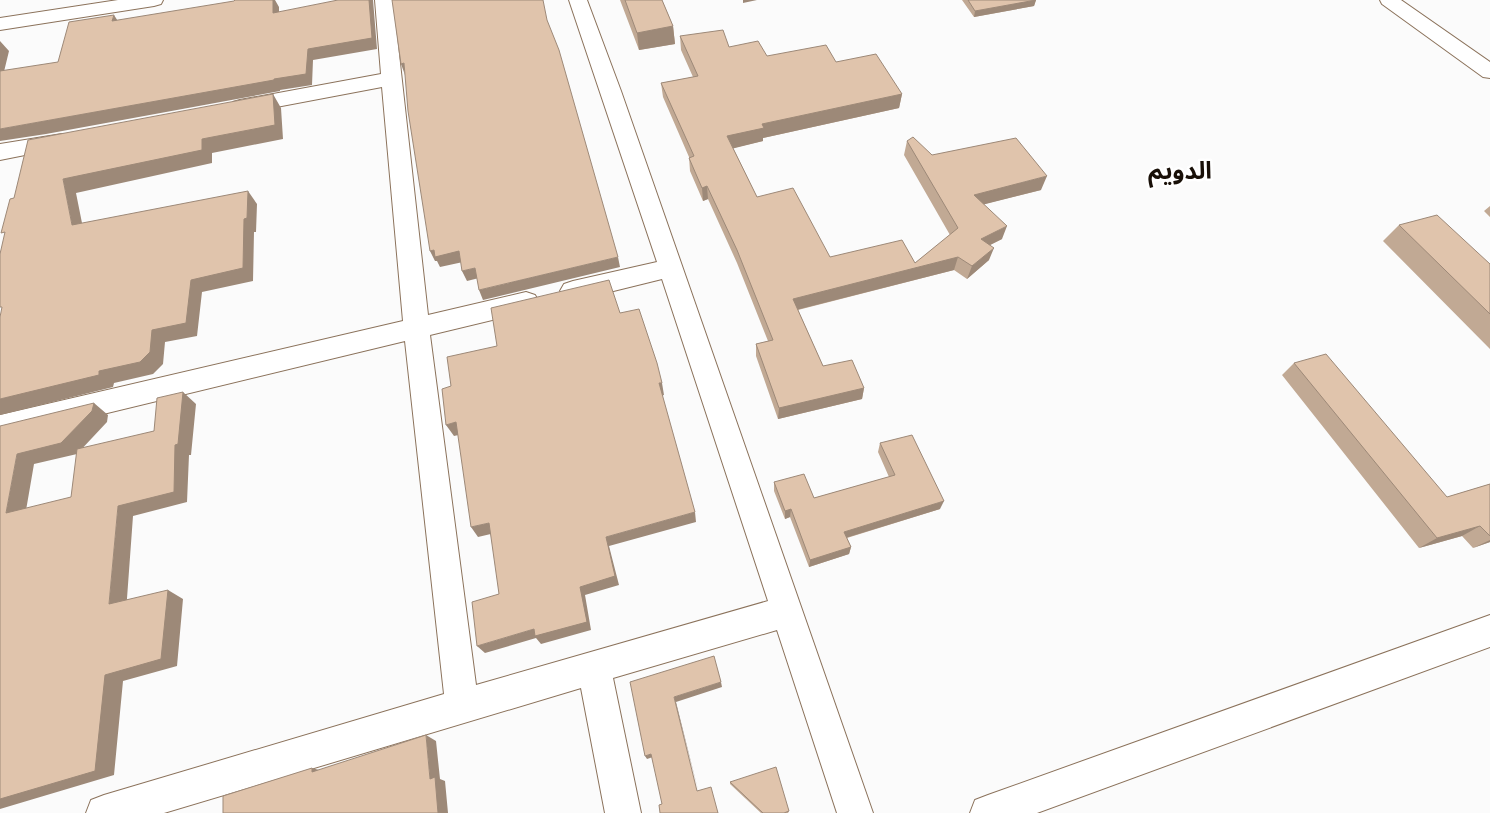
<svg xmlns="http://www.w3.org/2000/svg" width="1490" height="813" font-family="'Work Sans','Noto Sans Arabic',sans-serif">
	<rect width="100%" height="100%" fill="#fbfbfb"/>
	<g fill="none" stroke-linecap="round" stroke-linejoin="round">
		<defs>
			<path id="minor" d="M375,0H393L428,315L526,292L535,295L539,302L535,309L526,312L430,335L476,685L768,601L662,279L573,301L564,298L560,291L564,284L573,281L657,262L569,0H587L621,91L873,813H837L777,630L613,678L641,813H605L581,688L164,813H86L91,800L104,795L444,694L405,341L0,439V415L403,321L382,87L240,114L233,112L229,107L233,102L240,100L381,74Z
				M1380,0H1401L1490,62V78L1483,77L1382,4Z
				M62,134L70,136L73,141L70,146L0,160V144Z
				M1490,615V647L1037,813H970L975,800L988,795Z"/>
			<path id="tertiary" d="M118,0H163L161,4L154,6L0,30V18Z"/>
		</defs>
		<use href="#minor" stroke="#8b725b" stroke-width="2"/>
		<use href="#tertiary" stroke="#8b725b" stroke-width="2"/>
		<use href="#minor" fill="#fff" fill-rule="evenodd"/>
		<use href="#tertiary" fill="#fff" fill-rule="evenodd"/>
	</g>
	<path fill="#c1a994" d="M620,0H662L673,26L675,44L639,50Z
		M962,0H1036L1034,6L974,17Z
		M680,36L729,47L767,56L836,62L902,94L899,108L763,138V141L733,148L757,197L830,257L915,263L950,235L904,155L907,141L932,155L1041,190L984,204L1002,239L990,245L989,260L967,279L954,270L798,310L823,366L864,388L862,399L778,419L756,356V344L768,341L737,263L708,199L703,201L690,171L689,157L663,97L661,83L693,77L681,50Z
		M1490,206V217L1484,211Z
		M1399,225L1490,264V349L1383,241Z
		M1294,363L1447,497L1490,484V542L1473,548L1462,536L1419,548L1282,375Z
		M880,443L940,509L847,538L851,547L849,554L809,567L790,517L785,519L774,491V482L814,498L889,477L878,452Z
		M730,782L789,811L788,813H761L730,784Z"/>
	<path fill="#9d8978" d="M273,0H275L279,7V24L273,13Z
		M369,0H373L377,49L313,60L312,85L280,90V91L46,134L0,141V129L274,79L308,49Z
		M743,0H757L743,3Z
		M1036,0L1034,6L974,17L975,11Z
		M114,15L121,26L112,21Z
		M673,26L675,44L639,50L637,33Z
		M0,41L9,51L1,84H0Z
		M404,63L405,75L401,64Z
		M273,94L281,108L283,139L212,153V163L76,193L85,238L72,225L63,179L202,139Z
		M902,94L899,108L763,138V141L727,150V136L762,124Z
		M1047,176L1041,190L970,208L974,195Z
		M707,186L708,199L703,201L702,188Z
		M248,191L257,204L256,232H254L253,281L202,292L197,336L165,342L163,364L153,374L114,383L113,387L0,415V399L99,371L152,330L191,280L244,219Z
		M1007,226L1002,239L976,252L981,239Z
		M994,248L989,260L967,279L972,266Z
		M434,250L459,251L463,262L440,267L437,261H435L430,251Z
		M618,257L620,267L483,300L479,290Z
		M958,257L954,270L792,311L793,299Z
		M475,268L479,278L467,281L462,271Z
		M659,383H662L664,395L661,396Z
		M864,388L862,399L778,419L779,408Z
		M183,392L196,404L191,455H189L187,502L133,516L126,612L109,604L118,506L175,445Z
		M94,403L108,415L107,422L77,454L34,464L24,522L6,513L17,454Z
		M456,422L463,434L454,436L446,425Z
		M944,501L940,509L842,539L844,532Z
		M791,509L790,517L785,519V511Z
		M695,512L696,522L609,546L619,585L585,595L591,630L541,644L536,638L485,653L477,646L534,629L580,587L606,537Z
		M489,523L495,533L478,537L471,527Z
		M1480,526L1462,536L1419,548L1437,538Z
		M1490,540V542L1473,548Z
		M851,547L849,554L809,567L810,560Z
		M168,590L183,599L177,666L123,681L114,775L0,809V799L105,675Z
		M721,682L722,687L676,702L699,794L674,697Z
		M426,735L436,741L440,779L445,781L448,813H438L430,779Z
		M651,754L653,757L647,759L645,756Z
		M312,768L326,772H312Z"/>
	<path fill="#e0c4ac" stroke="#9d8978" d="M235,0H273V13L338,0H369L372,38L308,49L306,74L274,79V80L0,129V71L58,62L69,22L114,15L112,21L234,1Z
		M392,0H543L547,20L559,50L618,257L479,290L475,268L462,271L459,251L435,257L434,250L430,251L408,111L404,63L401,64Z
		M625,0H662L673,26L637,33Z
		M968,0H1036L975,11Z
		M723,30L729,47L758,41L767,56L826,45L836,62L876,54L902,94L762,124L764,128L727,136L757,197L793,188L830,257L902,240L915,263L958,228L907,141L913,137L932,155L1016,138L1047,176L974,195L1007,226L981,239L994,248L972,266L958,257L793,299L823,366L852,360L864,388L779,408L756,344L773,340L737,250L707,186L702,188L689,158L694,156L661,83L698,76L680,36Z
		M273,94L275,125L202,139V150L63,179L72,225L248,191L247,218L244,219L243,268L191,280L186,323L152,330L150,352L140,362L99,371V375L0,399V317L2,307H0V254L5,232L1,233L10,199L14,198L28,140Z
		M1437,215L1490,264V314L1399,225Z
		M609,280L620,313L639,309L657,363L662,383H659L695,512L606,537L615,576L580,587L587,622L535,636L534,629L477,646L472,602L499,594L489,523L471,527L456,422L446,425L442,389L451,386L447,357L497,346L491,308Z
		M1326,354L1447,497L1490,484V536L1480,526L1437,538L1294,363Z
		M183,392L178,444L175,445L174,492L118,506L109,604L168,590L161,659L105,675L95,771L0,799V426L94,403L92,411L61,443L17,454L6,513L71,497L77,449L154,431L157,398Z
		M912,435L944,501L844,532L851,547L810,560L791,509L785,511L774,482L804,474L814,498L895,475L880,443Z
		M714,656L721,682L674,697L697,791L711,787L718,813H660L659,805L662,804L651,754L645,756L630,682Z
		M426,735L430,779L435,777L438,813H223V796L312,768V772Z
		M776,767L789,811L784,813H763L730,782Z"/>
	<g text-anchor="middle" stroke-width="5" stroke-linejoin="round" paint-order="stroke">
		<g font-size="24" font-weight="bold" fill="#191008" stroke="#fff">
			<text x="1180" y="179">الدويم</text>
		</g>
	</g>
</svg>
